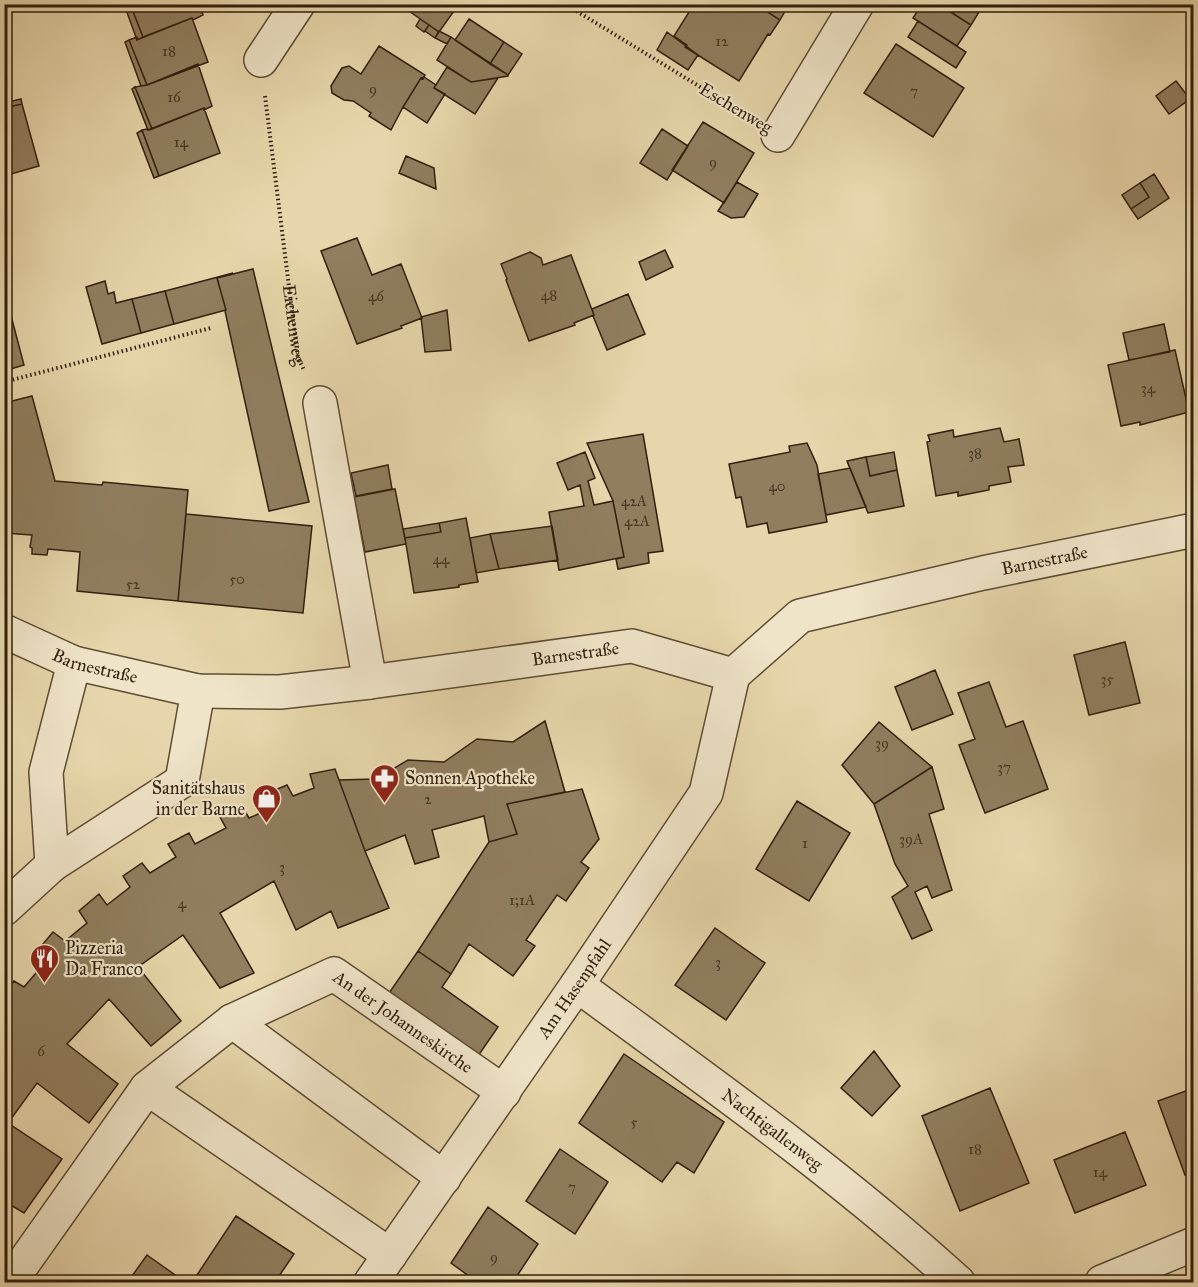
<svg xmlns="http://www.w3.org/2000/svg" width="1198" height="1287" font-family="'IM FELL Great Primer',serif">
	<rect width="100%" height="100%" fill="#e7d6ab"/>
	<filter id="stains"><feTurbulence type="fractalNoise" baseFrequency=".00333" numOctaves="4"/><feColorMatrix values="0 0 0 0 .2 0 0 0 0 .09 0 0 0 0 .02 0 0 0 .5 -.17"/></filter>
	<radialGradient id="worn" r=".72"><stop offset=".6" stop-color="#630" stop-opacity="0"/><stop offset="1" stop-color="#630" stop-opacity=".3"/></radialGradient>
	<path fill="#907e5f" stroke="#311f0d" stroke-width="1.5" d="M124,4H130L143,37L137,40Z
		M130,4H199L203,15L193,20L192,18L143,37Z
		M399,4H459L439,32Z
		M694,4H700L709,10L713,4H755L780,20L770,35L768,34L739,81L685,47L687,45L674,36Z
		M755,4H787L788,6L780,20Z
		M922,4H938L971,25L957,46L913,18Z
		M938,4H984L971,25Z
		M1182,4H1194V19Z
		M192,18L208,62L147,85L129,40L137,37V40Z
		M420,19L429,25L424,32L416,26Z
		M469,19L504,42L490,64L455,40Z
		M918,21L966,52L956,68L908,37Z
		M429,25L439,32L435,38L425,31Z
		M439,31L451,37L447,44L435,38Z
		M667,32L698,55L688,70L657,50Z
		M451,37L508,75V76L471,82L437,60Z
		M129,40L147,85L141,86L125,42Z
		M504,42L522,54L508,75L490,64Z
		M896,44L964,88L933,137L864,93Z
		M379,46L425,75L423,79L421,78L403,107L391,130L369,116L371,113L353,101L344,100L332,93L331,86L342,68L349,66L361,74Z
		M198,64L212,106L204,110V108L152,129L135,87L147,85Z
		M447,67L471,82L498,78L475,114L434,88Z
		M424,77L436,85L434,88L445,94L427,123L403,107L421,78Z
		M1176,81L1190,99L1169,114L1156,96Z
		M135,87L152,129L148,130L132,89Z
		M21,99L22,104L4,108V103Z
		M22,104L39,166L4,176V108Z
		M204,108L220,153L159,176L142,130L147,129L148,130Z
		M703,122L754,153L724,203L672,170Z
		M662,129L688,146L667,180L640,163Z
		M142,130L159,176L154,178L137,133Z
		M406,156L434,168L436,189L399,173Z
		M1154,174L1169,198L1138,219L1131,209L1149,197L1140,183Z
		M737,182L758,194L744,217L731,218L718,211Z
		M1140,183L1149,197L1131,209L1122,195Z
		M357,238L372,275L401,264L422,318L401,326L402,328L357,344L321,251Z
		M665,250L673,267L646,280L639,262Z
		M530,252L541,258L543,265L571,255L594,315L574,323L575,325L529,341L506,280L507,279L501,264Z
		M253,269L309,502L269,511L225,311L226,310L217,278Z
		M233,273L217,278L226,310L174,324L165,291Z
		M105,281L108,294L114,292L116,303L132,299L141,333L102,344L86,287Z
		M165,291L174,324L141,333L132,299Z
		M628,294L645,334L607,350L593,316L594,315L592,309Z
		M9,308L24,365L4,371V309Z
		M447,310L451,350L425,352L421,317Z
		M1164,324L1170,352L1129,360L1123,333Z
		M1175,350L1189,412L1140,425V422L1121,426L1108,365Z
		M32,396L55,481L102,485L103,482L188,490L178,601L77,591L80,552L48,549L47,555L32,554V548L30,547L32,535L4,533V403Z
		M1000,428L1004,442L1019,439L1024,465L1008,467L1011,482L989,486V490L958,496V492L936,496L927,442L930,441L928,435L953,430L954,437Z
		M643,434L663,551L648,553L649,563L618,569L616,559L624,557L613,501L587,443Z
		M807,443L817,465L827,522L769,533L767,523L747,527L741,497L736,498L729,464L790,452L789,446Z
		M585,452L595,478L588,481L594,505L613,501L624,557L559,570L549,512L584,506L580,485L568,490L557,463Z
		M894,452L897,470L870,476L866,457Z
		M866,457L870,476L897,470L904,506L868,513L847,461Z
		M388,465L392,489L356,496L351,473Z
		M850,468L866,507L826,515L818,474Z
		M395,489L406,544L365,552L354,497Z
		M186,514L312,526L303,613L178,601Z
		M466,518L478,582L459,585V587L414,593L405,538L441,532L439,523Z
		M439,523L441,532L405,538L403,529Z
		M552,526L558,560L499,569L490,534Z
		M490,534L499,569L476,573L470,538Z
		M1125,642L1140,703L1089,715L1074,655Z
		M935,670L953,714L912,730L895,687Z
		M989,682L1006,727L1023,721L1048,789L985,813L959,745L975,739L958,693Z
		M545,721L565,792L507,804L517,834L489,842L484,816L432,830L439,857L415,864L405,835L365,851L339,780L376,779L408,760L444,762L477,739L513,742Z
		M879,722L932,767L874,804L842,765Z
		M932,767L944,809L929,814L952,890L932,898L927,886L915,892L932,930L912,939L892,897L908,886L895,864L874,804Z
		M335,769L365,851L389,908L338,928L331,911L296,930L274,881L220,913L254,973L220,988L183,935L138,967L181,1021L151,1046L109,999L67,1044L118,1084L89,1123L37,1083L8,1123L62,1159L24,1213L4,1201V1012L9,1006L4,1003V992L14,981L24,987L48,959L38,950L53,932L65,941L87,923L79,911L99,894L107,905L130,887L123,876L142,863L150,873L176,857L168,844L189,833L195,844L226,828L220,817L242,806L249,818L272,808L268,793L287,785L293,796L314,788L310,774Z
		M582,789L599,839L581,862L589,868L566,901L557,895L526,940L535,946L513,976L469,944L451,974L418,951L489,842L517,834L507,804Z
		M797,801L850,833L809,901L756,869Z
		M715,928L765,963L726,1020L675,985Z
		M418,951L451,974L442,987L498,1027L476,1059L387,996Z
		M874,1051L900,1086L872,1116L841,1088Z
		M624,1054L724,1122L694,1173L677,1162L662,1182L579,1123Z
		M990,1088L1029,1183L960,1211L922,1116Z
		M1194,1088V1172L1185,1175L1158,1101Z
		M1125,1132L1146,1185L1075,1213L1054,1160Z
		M560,1149L608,1182L575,1234L526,1201Z
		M488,1207L538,1244L513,1282H477L451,1263Z
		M236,1216L294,1254L275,1282H209L197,1275Z
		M147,1255L185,1282H141L132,1276Z"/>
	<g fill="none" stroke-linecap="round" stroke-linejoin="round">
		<defs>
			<g id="minor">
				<path d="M261,60L298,4"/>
				<path d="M778,135L857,4"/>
				<path d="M320,403L370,682"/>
				<path id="s2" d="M4,631L74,663L198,691L280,692L370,682L632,646L733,675"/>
				<path id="s3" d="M733,675L800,616L983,573L1194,530"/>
				<path d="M52,865L46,772L74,663"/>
				<path d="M4,909L52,865L182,781L198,691"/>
				<path id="s4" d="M577,985C708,1081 839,1174 958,1282"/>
				<path d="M232,1021L444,1178"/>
				<path d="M147,1088L390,1255"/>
				<path id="s5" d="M10,1282L147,1088L232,1021L334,974L504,1092"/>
				<path id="s6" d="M371,1282L577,985L706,793L733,675"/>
				<path d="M1102,1282L1194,1244"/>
			</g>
		</defs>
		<use href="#minor" stroke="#5e4d34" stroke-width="36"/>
		<g stroke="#311f0d" stroke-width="4" stroke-dasharray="1.5 3" stroke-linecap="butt">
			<path d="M565,4L746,115"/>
			<path id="s1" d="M265,96L298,358L304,370"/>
			<path d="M4,382L211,328"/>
		</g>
		<use href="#minor" stroke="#efe4c8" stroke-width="33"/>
	</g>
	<defs>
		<symbol id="pharmacy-pin" viewBox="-11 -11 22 30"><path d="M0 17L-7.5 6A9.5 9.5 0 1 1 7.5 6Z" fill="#8f2418" stroke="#efe4c8"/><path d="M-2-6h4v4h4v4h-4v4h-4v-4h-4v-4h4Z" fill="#fff"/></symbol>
		<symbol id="shop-pin" viewBox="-11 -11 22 30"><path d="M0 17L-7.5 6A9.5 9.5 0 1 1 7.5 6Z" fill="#8f2418" stroke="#efe4c8"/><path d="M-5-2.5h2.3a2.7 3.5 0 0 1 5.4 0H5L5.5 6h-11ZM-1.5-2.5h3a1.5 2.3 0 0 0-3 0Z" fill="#fff"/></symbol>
		<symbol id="restaurant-pin" viewBox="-11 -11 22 30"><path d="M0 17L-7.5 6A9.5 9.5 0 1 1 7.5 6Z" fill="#8f2418" stroke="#efe4c8"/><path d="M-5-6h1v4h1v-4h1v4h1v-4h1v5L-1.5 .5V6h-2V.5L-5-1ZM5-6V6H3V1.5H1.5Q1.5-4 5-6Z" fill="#fff"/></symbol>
	</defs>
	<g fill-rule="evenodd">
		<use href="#pharmacy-pin" x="368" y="762" width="33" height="45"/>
		<use href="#shop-pin" x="250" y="782" width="33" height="45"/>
		<use href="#restaurant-pin" x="28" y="942" width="33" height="45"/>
	</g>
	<g text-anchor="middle" stroke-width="4.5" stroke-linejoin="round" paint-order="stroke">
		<g font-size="15" fill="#493722">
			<text x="722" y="46">12</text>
			<text x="169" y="56">18</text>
			<text x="373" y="94">9</text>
			<text x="914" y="96">7</text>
			<text x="174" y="102">16</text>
			<text x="181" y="147">14</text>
			<text x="713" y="167">9</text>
			<text x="549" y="300">48</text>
			<text x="376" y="301">46</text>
			<text x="1148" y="393">34</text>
			<text x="975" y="458">38</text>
			<text x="777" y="491">40</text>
			<text x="634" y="506">42A</text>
			<text x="637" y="526">42A</text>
			<text x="441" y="564">44</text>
			<text x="237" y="584">50</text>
			<text x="133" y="589">52</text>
			<text x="1107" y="684">35</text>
			<text x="882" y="748">39</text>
			<text x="1004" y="772">37</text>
			<text x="428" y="804">2</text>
			<text x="911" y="844">39A</text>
			<text x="805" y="848">1</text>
			<text x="282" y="872">3</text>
			<text x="522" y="905">1;1A</text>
			<text x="182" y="908">4</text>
			<text x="718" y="967">3</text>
			<text x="41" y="1056">6</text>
			<text x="634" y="1127">5</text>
			<text x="975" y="1154">18</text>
			<text x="1100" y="1177">14</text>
			<text x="572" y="1192">7</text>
			<text x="494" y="1262">9</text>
		</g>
		<g font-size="18" fill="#311f0d" stroke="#efe4c8">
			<text transform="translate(736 108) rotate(31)" y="6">Eschenweg</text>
			<text dy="6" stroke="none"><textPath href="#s1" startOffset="230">Eichenweg</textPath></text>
			<text dy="6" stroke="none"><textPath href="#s3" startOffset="340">Barnestraße</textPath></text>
			<text dy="6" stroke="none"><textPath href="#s2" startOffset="584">Barnestraße</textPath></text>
			<text dy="6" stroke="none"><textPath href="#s2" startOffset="98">Barnestraße</textPath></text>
			<text dy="6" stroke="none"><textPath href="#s6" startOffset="357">Am Hasenpfahl</textPath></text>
			<text dy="6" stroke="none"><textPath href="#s5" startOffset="542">An der Johanneskirche</textPath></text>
			<text dy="6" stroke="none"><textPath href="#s4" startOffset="243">Nachtigallenweg</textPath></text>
		</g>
		<g font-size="18" fill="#311f0d" stroke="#efe4c8" text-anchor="start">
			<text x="405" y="784">Sonnen Apotheke</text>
			<text x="245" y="794" text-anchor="end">Sanitätshaus<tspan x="245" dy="21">in der Barne</tspan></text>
			<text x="65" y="954">Pizzeria<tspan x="65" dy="21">Da Franco</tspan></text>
		</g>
	</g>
	<rect width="1198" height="1287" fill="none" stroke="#e7d6ab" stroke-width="24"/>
	<rect x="6" y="6" width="1186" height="1275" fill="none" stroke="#311f0d" stroke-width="3"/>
	<rect x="12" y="12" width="1174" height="1263" fill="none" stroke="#311f0d" stroke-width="1.5"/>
	<rect width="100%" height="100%" filter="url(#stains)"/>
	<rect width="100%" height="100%" fill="url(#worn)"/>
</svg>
